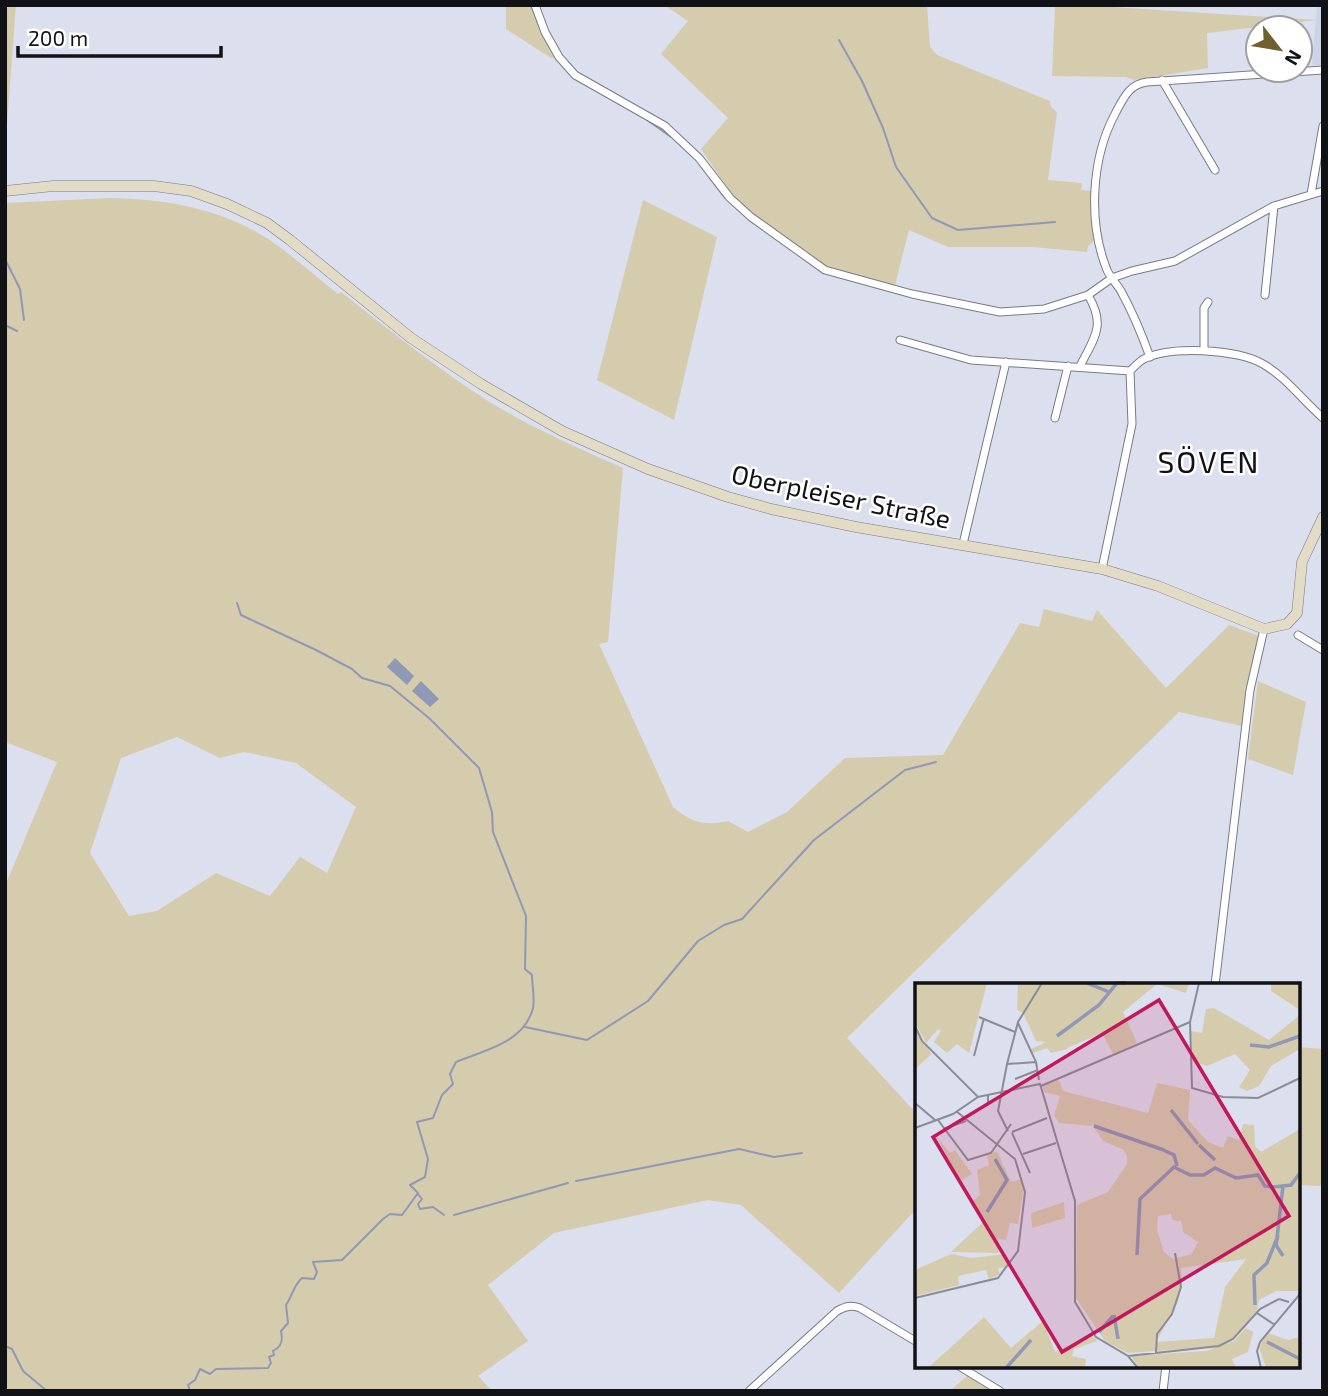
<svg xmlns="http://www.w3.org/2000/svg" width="1328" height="1396" font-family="'Exo 2',sans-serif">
	<rect width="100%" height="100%" fill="#dcdfed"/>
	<path fill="#ced3e8" d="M1317,5H1323V65H1312Z"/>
	<path fill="#d4ccad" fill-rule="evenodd" d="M5,5H16L5,151Z
		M506,5H533L556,57L551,58L506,29Z
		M664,5H927L930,47L937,55L1050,101L1051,107L1057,112L1048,180L1082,183L1081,190L1091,191L1095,240L1088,246L1087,252L1033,247H948L909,230L895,285L849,275L825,265L750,214L731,193L701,149L728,118L661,54L688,21Z
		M1055,5H1081L1317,20L1207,33L1208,68L1134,80L1126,77L1052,76Z
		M110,198C165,199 218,208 265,237C291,254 314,275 338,294L341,292C389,330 437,368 488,401C530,427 577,448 623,468L608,642L599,644L673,807C692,823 705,826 728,821L748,832L787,812L845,758L943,755L1020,623L1039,627L1044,609L1092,621L1097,610L1166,688L1229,625L1259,636L1242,726L1179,712L847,1038L917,1114V1208L839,1293L741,1205L708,1200L554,1233L488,1285L528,1341L478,1376L492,1391H5V886L57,762L5,742V203ZM177,737L220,758L244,752L296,763L356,807L327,873L300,857L270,896L216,873L157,911L129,916L90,853L121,758Z
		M643,200L717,237L674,420L597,380Z
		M1258,681L1306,702L1293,775L1248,759Z
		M1298,1047L1323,1049V1186L1298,1185Z
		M967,1376L993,1391H950Z"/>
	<path fill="#9098b5" d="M395,658L414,676L407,685L387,667Z
		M421,681L439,699L430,707L412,691Z"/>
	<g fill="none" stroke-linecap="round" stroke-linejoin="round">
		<path stroke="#9098b5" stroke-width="2" d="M531,5L540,28
			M839,40L862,81L883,128L896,167L932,218L958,230L1055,222
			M647,120L671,137
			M700,165L725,198
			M5,259L20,289L24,320
			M826,273L861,283
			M5,325L17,331
			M525,1027L587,1040L648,1001L698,941L724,925L742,919L814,840L905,770L936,762
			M576,1181L739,1149L774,1157L802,1153
			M418,1194L422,1199L418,1204L420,1209L433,1207L444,1215
			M454,1215L568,1183
			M5,1346L12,1349L23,1371L47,1391
			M190,1391L188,1385L195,1380L200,1369L210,1374L216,1369L268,1368L271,1363L269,1357L274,1355L273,1351C282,1347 283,1340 281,1331L288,1323L286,1305C293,1295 293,1286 302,1278L314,1279L317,1272L313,1262L342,1260L383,1219L390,1214L402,1215L418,1193L410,1185L425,1177L428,1159L417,1122L433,1118L442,1095L453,1084L450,1074L456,1062C485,1050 524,1043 533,1008C535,999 532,985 532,975L525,969L526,916L493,832L492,812L479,768L429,718L390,686L362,678L352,669L316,650L241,615L237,603"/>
		<defs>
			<path id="street" d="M535,5L545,32L559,57L575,75L665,126L699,158L730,198L751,217L825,270L912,294L1000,312L1044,309L1088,295L1112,278L1132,271L1175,261L1274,206L1323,191
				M1162,80L1215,170
				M1311,194L1323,126
				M1265,295L1274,206
				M900,340L971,360L1130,371
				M1204,350V308L1208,302
				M1150,357C1142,335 1133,313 1122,293C1118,285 1111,279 1107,270C1088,223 1091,159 1115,114C1123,99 1129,84 1147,82L1323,70
				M1080,366C1095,337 1106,325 1088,295
				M1055,418L1068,366
				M963,544L1006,362
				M1102,569L1132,424L1130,371C1134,367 1138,363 1142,360C1169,345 1237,349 1263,364C1286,377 1303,401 1323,418
				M1298,635L1323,650
				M1215,985L1250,690L1264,629
				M959,1366L1000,1391
				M749,1391L837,1311C846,1306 851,1305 860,1308L917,1342
				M1163,1391L1166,1366"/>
			<path id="secondary" d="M5,191L53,186H154L191,191L227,204L267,223L290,240L411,338L481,384L562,431L648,469L728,497L771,509L856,527L1102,569L1158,586L1264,629L1287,624L1297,613L1302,562L1323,517"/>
		</defs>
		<use href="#street" stroke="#787b87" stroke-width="9"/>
		<use href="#secondary" stroke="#787b87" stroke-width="11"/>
		<use href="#street" stroke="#fff" stroke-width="7"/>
		<use href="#secondary" stroke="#e2dcc6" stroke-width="10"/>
	</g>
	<g text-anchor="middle" stroke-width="5" stroke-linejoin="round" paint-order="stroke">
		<g font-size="26" fill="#101216" stroke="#fff">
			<text transform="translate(841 497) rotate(12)" y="9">Oberpleiser Straße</text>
		</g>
		<g font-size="30" letter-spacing="2" fill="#101216" stroke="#fff">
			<text x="1209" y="473">SÖVEN</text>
		</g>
	</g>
	<g transform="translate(915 983)">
		<rect width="385" height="385" fill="#dcdfed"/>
		<path d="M0,0H72L54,70L42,61L32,70L19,59L26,48L23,46L11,60L0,39ZM103,0H274L271,10L242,1L208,29L222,60L198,71L187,50L152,65L157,89L152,66L136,70L132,65L118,70L116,66L131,59L121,58L108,30L102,27ZM385,0V27L356,8V0ZM299,25L354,57L385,32V66L356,83L344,103L332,108L324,104L335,87L320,71L292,83L276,78V48L287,50L291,26ZM0,47L17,71L0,86ZM144,97L148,108L233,130L242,100L275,107L273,137L293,159L308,165L313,153L324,157L328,141L339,142L340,163L346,169L385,146V308H361L344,317L342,328L317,356L303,363L213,370L190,358L161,315L162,222L193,209L212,181V174L209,167L188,158L178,143L144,140L139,132L145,113L129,109L128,103ZM256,231L257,237L266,238L268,249L283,259L277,271L258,276L249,269L242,247L243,233ZM331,276L310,304L299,355L241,359L262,321L267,303L266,285ZM22,154L35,170L40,167L57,191L45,198ZM82,168L96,199L106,196L109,204L103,241L95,240L91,257L83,256V270L36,269L68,239L55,220L65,212L62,187L74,182L72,173ZM149,219L150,235L117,245L116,230ZM36,271L57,275L90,271L93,284L83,285L85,291L74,296L71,287L43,293L44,302L0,313V287ZM69,334L96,365L128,338L140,369L177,351L182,358L159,366L157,373L171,376L170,385H13ZM331,345L338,349L333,369L317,376L321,385H225L216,373L291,368L319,358ZM353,350L373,357L385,354V385H351L344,364Z" fill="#d4ccad" fill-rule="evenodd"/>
		<path fill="none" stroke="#9098b5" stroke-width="3.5" d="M172,0L194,9M142,53L184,22L202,0H211M335,62L354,64L385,53M256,127L283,161M179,143L246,166L259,172L262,183M284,162L300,177M72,229L92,197L80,176M363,252L361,262L368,273M222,272L225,216L259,184L275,192H289L300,185L321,195L343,192L350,203L359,204L376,202L385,190M340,322L339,292L352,280L362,255L368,203M199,332L203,356M184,349L198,333M352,359L385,376M91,385L116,357"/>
		<path fill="none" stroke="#8a8d97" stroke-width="2" d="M284,0L275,39L277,105L308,114L343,115L385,95M64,34L100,49M103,40L121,79L124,97M0,43L7,58L63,114L125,101L160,218V319L181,354L213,373L223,385M59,73L69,35M92,81L121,79M100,96L123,87M126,103L275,39M0,120L20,137M60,128L73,121V111M23,137L53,177L76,170L96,141M0,145L38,131L63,114M28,146L51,138M93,148L83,128L92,81L103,39L127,0M97,149L132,135M97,150L115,190M108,171L141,160M0,315L83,295L103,268L110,209L100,176L41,128M342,330L360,342M241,370L242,351L257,331L266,304L260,270M213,373L304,363L318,356L345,326L364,316L374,319M346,385L342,368L345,359L385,311"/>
		<path fill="#c2185b" fill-opacity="0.15" stroke="#c2185b" stroke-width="3.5" d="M244,17L374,233L147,369L18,154Z"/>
		<rect width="385" height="385" fill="none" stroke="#101216" stroke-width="3.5"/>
	</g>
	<rect width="1328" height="1396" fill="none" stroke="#101216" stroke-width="14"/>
	<g transform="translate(1279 49) rotate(121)"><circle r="33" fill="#ffffff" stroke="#9fa0a2" stroke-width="2"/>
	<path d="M0-5L12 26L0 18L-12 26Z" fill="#6e612e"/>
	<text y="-10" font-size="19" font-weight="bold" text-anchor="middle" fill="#101216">N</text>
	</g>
	<path d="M18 46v10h203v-10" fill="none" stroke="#101216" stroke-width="3.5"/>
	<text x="28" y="46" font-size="21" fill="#101216" stroke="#ffffff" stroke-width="5" paint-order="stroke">200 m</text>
</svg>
